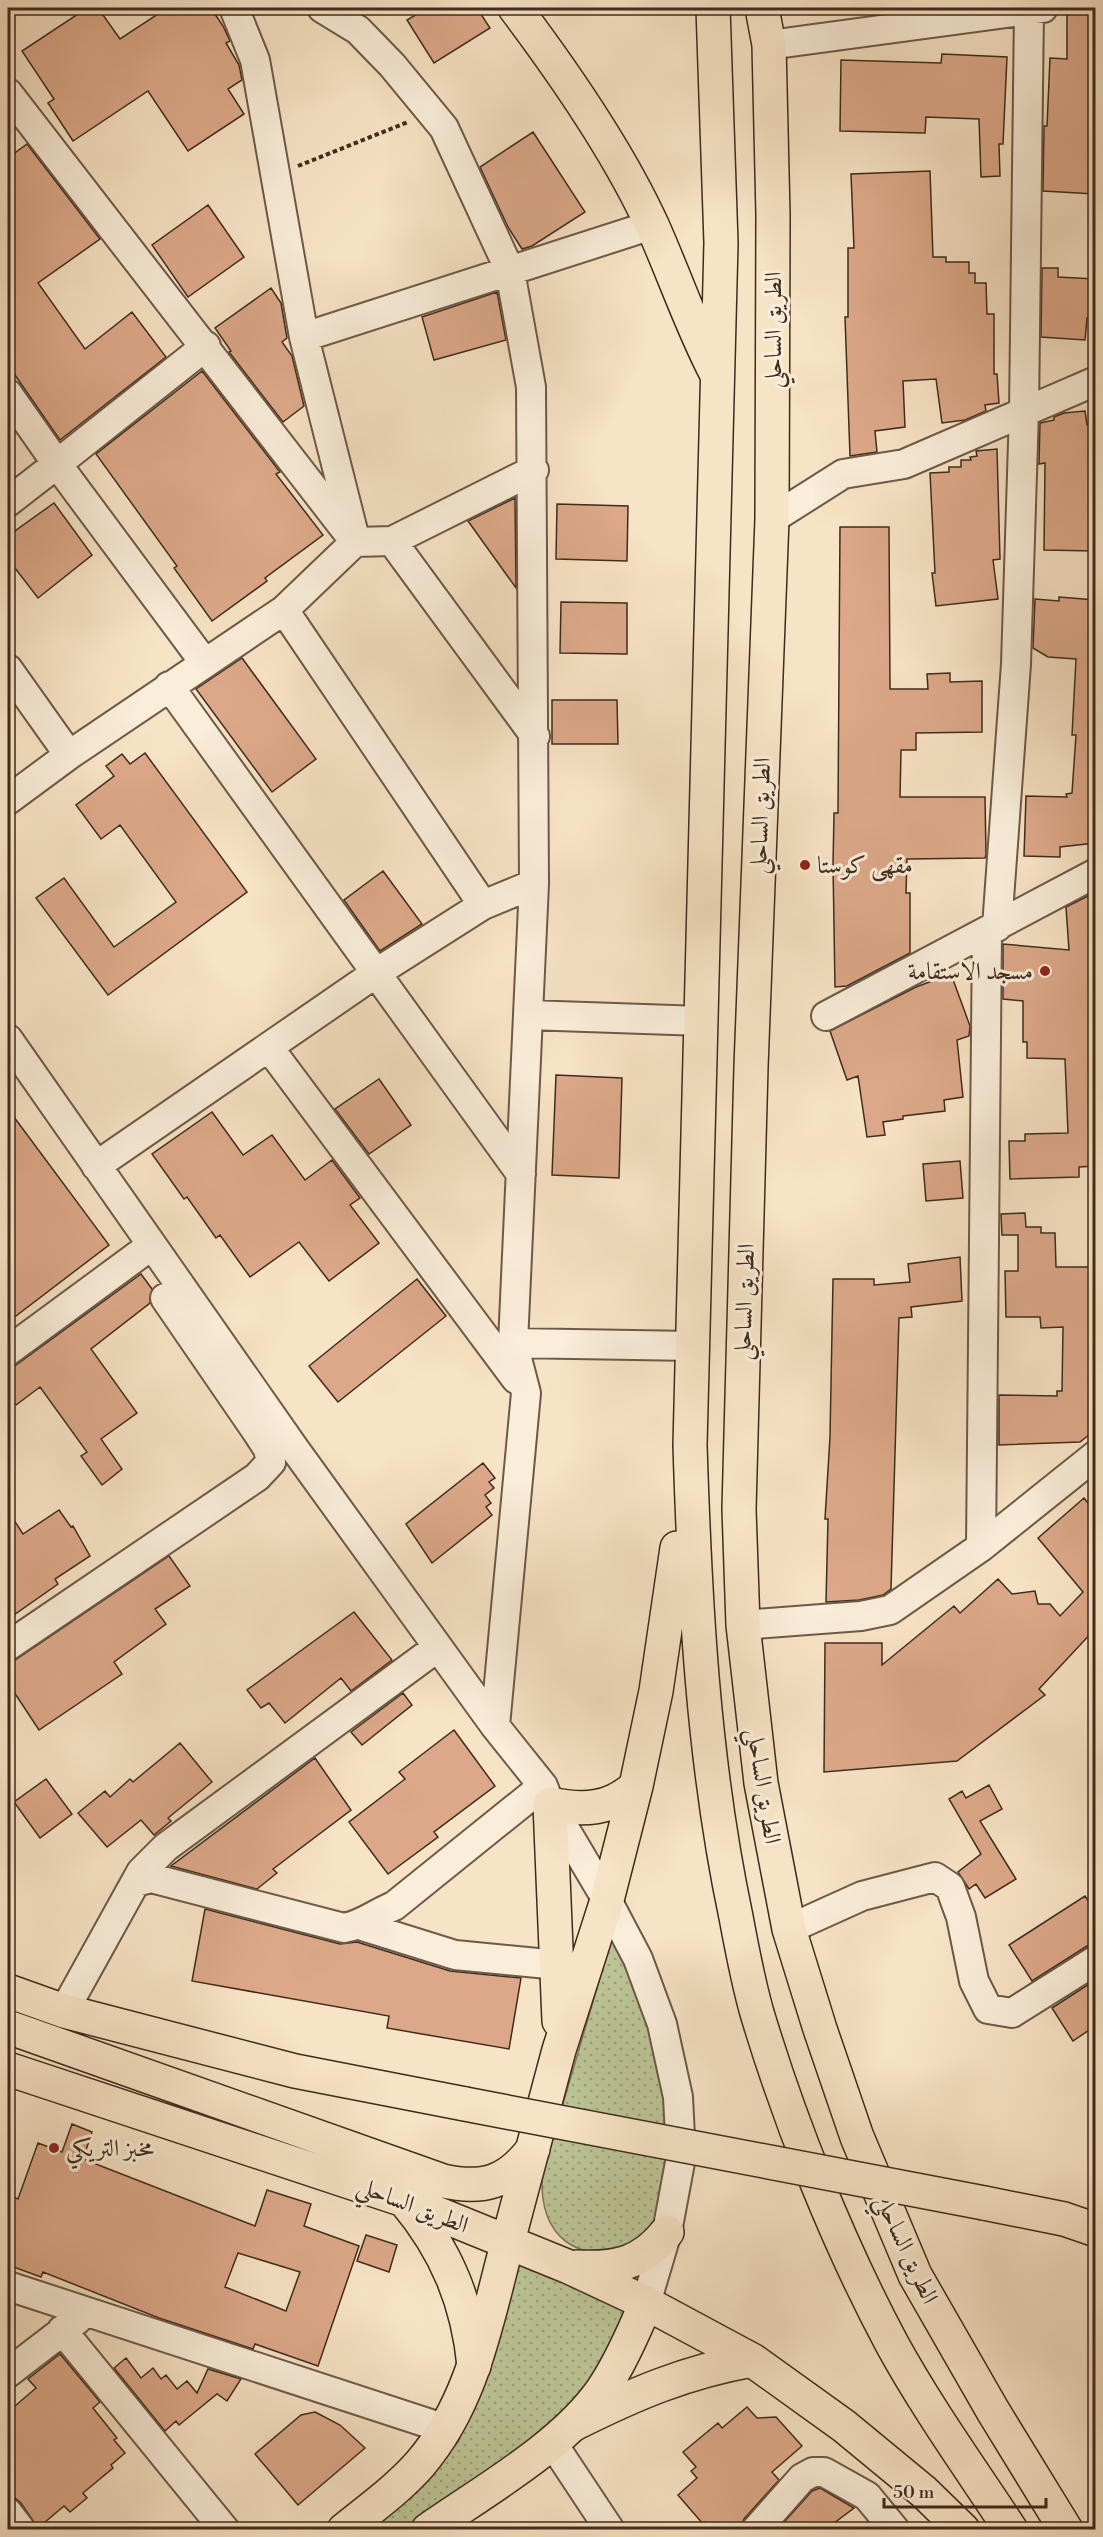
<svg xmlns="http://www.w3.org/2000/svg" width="1103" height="2537" font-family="'Libre Bodoni',Amiri,serif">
	<defs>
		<pattern id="grass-dots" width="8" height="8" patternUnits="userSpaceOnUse" patternTransform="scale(1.5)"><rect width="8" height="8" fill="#bcc495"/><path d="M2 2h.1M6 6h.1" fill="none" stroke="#9a9f79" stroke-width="1.8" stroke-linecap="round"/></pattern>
	</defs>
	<rect width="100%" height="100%" fill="#f7e3c5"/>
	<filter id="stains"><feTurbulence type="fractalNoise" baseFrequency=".00333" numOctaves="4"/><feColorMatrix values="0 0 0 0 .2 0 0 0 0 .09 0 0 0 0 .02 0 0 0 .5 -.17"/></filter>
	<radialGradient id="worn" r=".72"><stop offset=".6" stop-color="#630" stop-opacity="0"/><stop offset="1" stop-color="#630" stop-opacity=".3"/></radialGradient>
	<path fill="url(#grass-dots)" stroke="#7e7859" stroke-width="1.5" d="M612,1937C622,1954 637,1973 644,1992C649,2006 650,2022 653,2037C665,2093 683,2173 655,2226C648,2239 635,2243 622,2248C568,2265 536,2224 543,2172Z
		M519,2263L628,2307L598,2374L566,2412L504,2464L403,2529L363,2530L419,2486L458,2442L488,2371Z"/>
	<path fill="#dca889" stroke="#3f2b1d" stroke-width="1.5" fill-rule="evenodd" d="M87,8H98L120,39L167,8H211L223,26L230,41L226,43L239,65L242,80L228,89L244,114L188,151L148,91L73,141L48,103L54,99L22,51Z
		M427,8H477L490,28L434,63L407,20Z
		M1067,13L1095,14V194L1043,191L1044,126H1047L1050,58L1067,59Z
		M942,54L1007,57L1003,144H999L1000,176L981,177L979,119L926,117L925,133L840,131L841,60L941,63Z
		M533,132L585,212L532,246L522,249L508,227L480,167Z
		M27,144L100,239L38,283L85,349L132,312L166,357L60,440L8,365V158Z
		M930,171L933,257H946V262H969V273H975V283H986L987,314H994V374H997L999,403L985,405L986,411L965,420L942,423L936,379L903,381L905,427L875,431L877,452L850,456L845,317H848V248H854L851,174Z
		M208,205L244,257L188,297L152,245Z
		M1042,268H1058V277L1095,279V319L1087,318L1085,340L1041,337Z
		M271,288L281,303L287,338L282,342L292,356L304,406L283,422L229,352L231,351L215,328Z
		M497,292L506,340L434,360L422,317Z
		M202,371L280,472L276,474L323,535L265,578L267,581L212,621L174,568L177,566L96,454Z
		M1085,411L1087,425L1095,424V551L1044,550L1045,463L1039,464L1040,423L1054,420V417L1064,413Z
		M997,449L1000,559L993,560L998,599L936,606L932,573H935L930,473L949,472V467H961V460H971L970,457L977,456L976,451Z
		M515,498L516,588L468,521Z
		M54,503L92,555L38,598L8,559V536Z
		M557,504L628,506L627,561L556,559Z
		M840,527H889L890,689H928L927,674L950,673V682L982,681V732L916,733V750H901L900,797H985L986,855L985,858L907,859L906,893H910V953L847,986L835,987L833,865L834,813H838Z
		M1059,597L1095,600V843L1060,847V857L1024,856L1026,796L1067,797L1066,794L1072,793L1076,735H1072L1076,659L1048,657L1033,648L1035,599L1059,601Z
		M561,602L627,603V654L560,653Z
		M242,658L316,759L272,792L196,689Z
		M552,700H617L618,744H552Z
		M145,753L247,892L108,995L36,898L64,878L114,947L176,902L120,825L101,839L76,805L114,776L106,766L122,754L130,764Z
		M383,871L422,924L380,951L344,900Z
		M1090,895H1095V1166L1079,1167V1177L1010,1179L1009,1141H1025V1134L1068,1133L1065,1059L1027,1058V1042H1023V1001L1003,999V944L1069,950L1066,907Z
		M951,974L970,1026L969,1036L957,1040L963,1097L944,1100L945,1111L903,1116V1119L883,1122L885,1135L867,1137L858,1076L847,1080L830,1031L916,987Z
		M556,1075L622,1078L619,1178L552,1175Z
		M379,1079L411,1125L369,1154L335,1109Z
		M8,1109L109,1245L8,1322Z
		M212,1112L243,1155L272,1135L305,1180L332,1160L360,1198L350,1205L379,1243L329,1281L299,1242L250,1277L220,1235L216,1238L187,1197L184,1199L152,1154Z
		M960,1161L963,1198L926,1201L923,1164Z
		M1025,1213L1026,1227H1041V1233H1055L1056,1267H1095V1430L1080,1442L999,1445V1395L1057,1396V1391H1062L1063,1327L1041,1328L1040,1317H1006L1005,1271H1018V1235H1002L1001,1214Z
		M960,1257L962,1301L911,1307L912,1317L899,1318L891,1589L883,1595L859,1600L826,1602L828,1519H825L830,1437L833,1279H874V1285L910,1282L908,1264Z
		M141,1274L152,1289L150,1303L91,1349L137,1413L101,1439L122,1469L102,1485L81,1456L87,1452L40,1387L16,1405L8,1394V1371Z
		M417,1279L446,1316L338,1402L309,1366Z
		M483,1463L495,1478L489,1482L494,1488L485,1495L491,1503L486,1507L492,1515L432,1563L406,1524Z
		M1084,1498L1095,1512V1629L1039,1689L1045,1695L957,1761L824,1772L825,1643H882V1665L954,1606L960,1613L998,1579L1012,1594L1035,1591L1038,1604H1050L1060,1616L1083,1592L1038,1538Z
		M59,1510L71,1527L73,1526L90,1556L55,1579L58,1584L8,1619V1511L23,1534Z
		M169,1556L190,1586L155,1609L166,1624L114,1662L122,1674L39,1730L8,1683V1665Z
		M354,1612L392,1660L351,1691L341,1678L285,1723L269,1703L261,1708L247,1690Z
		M403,1693L412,1705L362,1745L351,1732Z
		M454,1730L495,1786L434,1832L438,1837L388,1874L349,1822L405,1779L399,1772Z
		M180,1743L212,1782L168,1818L171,1821L154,1835L141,1820L107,1847L78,1813L105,1791L110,1797L130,1779L133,1782Z
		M315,1758L351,1810L273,1869L277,1873L257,1889L171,1866Z
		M46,1779L72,1814L40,1838L14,1802Z
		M989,1785L1002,1809L980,1821L1016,1879L985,1898L976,1884L969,1889L958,1872L981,1854L949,1799L962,1791L966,1798Z
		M1085,1896L1095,1911V1941L1032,1981L1009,1945Z
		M205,1909L340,1944L357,1942L450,1971L521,1978L509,2049L387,2028L389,2016L192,1981Z
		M1089,1984L1095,1995V2026L1073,2041L1052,2008Z
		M72,2124L92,2132L83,2159L255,2226L267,2190L311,2204L304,2226L359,2246L318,2366L255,2344L253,2349L159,2318L43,2272L41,2277L8,2265V2195L18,2199L38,2143L62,2152ZM238,2253L300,2272L286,2311L225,2287Z
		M366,2235L397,2245L389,2272L357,2261Z
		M60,2354L100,2402L93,2408L117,2438L114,2440L125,2453L111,2465L113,2468L83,2493L87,2498L70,2512L64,2506L38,2528L21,2503L8,2492V2412L36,2388L28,2379Z
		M126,2358L141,2378L153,2368L161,2379L166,2375L177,2389L187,2381L197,2393L208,2369L241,2379L227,2401L217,2394L179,2425L176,2421L165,2431L114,2368Z
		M747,2407L757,2418L776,2417L802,2446L772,2472L779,2480L744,2519L740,2529H711L705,2522L703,2524L678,2495L697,2478L691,2471L696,2467L683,2452L718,2423L722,2428Z
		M315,2412L340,2425L365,2448L298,2505L255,2454L301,2415Z
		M820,2488L854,2508L826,2529H778L812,2491Z"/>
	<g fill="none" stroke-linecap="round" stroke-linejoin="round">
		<defs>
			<path id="minor" d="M234,8L255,60L304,337L353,531
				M322,8L358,30L392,65L444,128L510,271L531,387L534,884L513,1343L526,1393L495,1726
				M769,45L1043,8
				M8,93L355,542
				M304,337L652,225
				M8,394L57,464L206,346
				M8,502L57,464L204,662
				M772,519L843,474L904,464L1096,381
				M392,541L535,736
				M284,610L483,905
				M8,669L69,755
				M169,686L521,1174
				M8,800L69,755L284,610L355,542L392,541L534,470
				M997,927L1016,664L1024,411L1029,10
				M528,1015L702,1021
				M826,1016L1096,873
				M8,1039L294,1448L495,1726L543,1786L550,1804L607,1900L638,1959L662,2024L678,2097L681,2157L667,2232L646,2303
				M270,1049L516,1379
				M96,1166L376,973L483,905L534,884
				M513,1343L693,1346
				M8,1351L152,1245
				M981,1547L987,932
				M743,1625L861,1616L890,1610L981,1547L1096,1455
				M8,1646L257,1477L271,1462L268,1449L257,1432L165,1298
				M136,1882L151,1878L344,1928C362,1925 376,1913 394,1906L543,1786
				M359,1925L455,1955L558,1965
				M789,1929L862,1896L935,1877L950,1887L961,1917L974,1981L988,2009L1012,2013L1096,1960
				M64,2011L141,1872L166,1847L438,1647
				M8,2286L446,2429
				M62,2330L225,2530
				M8,2373L77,2320
				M551,2441L610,2530
				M8,2513L21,2530
				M756,2530L802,2478L813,2472H824L867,2496L895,2530"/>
			<path id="major" d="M344,2530C370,2509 398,2489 420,2464C474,2401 487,2318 508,2241
				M428,2530C485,2490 564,2446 603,2389C621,2362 634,2332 646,2303"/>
			<path id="highway" d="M515,8C564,73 618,151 652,225C674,274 691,325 716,373
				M713,8L721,243L690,1445C695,1604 703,1761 736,1917C742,1949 748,1982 757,2013C790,2123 838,2243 892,2344C927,2408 971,2469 1011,2530
				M762,8L769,45L773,215L772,519L751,1067L739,1509L743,1625L761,1783L789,1929L820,2029L857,2137L915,2275L993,2411L1066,2530
				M8,1991L64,2011L295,2071L465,2104
				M559,2021L550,1804C583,1811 611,1810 636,1786
				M8,2027L443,2181C484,2190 508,2182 533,2149
				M8,2069L404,2200L569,2267L646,2303L752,2360L844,2426L924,2492L963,2530
				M405,2201C446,2250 468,2302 474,2366
				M984,2203L1064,2219L1096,2230
				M508,2241L559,2050L607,1900L636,1786L656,1691L677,1548
				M577,2267C615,2269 642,2264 667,2232
				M574,2424C634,2394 685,2372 752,2360"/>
		</defs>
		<use href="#minor" stroke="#6d5947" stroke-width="32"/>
		<use href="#major" stroke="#3f2b1d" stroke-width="36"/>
		<use href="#highway" stroke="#3f2b1d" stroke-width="36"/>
		<path stroke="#3f2b1d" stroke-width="4" stroke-dasharray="4.5 3" stroke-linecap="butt" d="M298,166L408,122"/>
		<use href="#minor" stroke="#faedd9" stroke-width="28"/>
		<use href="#major" stroke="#f7e3c5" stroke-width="33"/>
		<use href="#highway" stroke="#f7e3c5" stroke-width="33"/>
		<defs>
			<path id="highway-bridge" d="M465,2104L984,2203"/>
		</defs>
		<use href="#highway-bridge" stroke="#3f2b1d" stroke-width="36" stroke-linecap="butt"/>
		<use href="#highway-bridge" stroke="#f7e3c5" stroke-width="33"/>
	</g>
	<g fill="#8f2418" stroke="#faedd9" stroke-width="2">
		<circle cx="805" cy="865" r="6"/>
		<circle cx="1045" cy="971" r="6"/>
		<circle cx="54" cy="2148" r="6"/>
	</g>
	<g text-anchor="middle" stroke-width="6" stroke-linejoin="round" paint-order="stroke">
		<g font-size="24" fill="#3f2b1d" stroke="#faedd9">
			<text transform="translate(773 330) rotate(-90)" y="8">الطريق الساحلي</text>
			<text transform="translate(760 816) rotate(-88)" y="8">الطريق الساحلي</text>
			<text transform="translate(744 1302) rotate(-88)" y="8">الطريق الساحلي</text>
			<text transform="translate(764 1786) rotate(81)" y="8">الطريق الساحلي</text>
			<text transform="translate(413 2205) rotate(21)" y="8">الطريق الساحلي</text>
			<text transform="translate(907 2249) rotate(65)" y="8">الطريق الساحلي</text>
		</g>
		<g font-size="24" fill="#3f2b1d" stroke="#faedd9" text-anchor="start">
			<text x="817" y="873">مقهى كوستا</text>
			<text x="1033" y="979" text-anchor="end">مسجد الاستقامة</text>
			<text x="66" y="2156">مخبز التريكي</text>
		</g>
	</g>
	<rect width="1103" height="2537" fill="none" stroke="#f7e3c5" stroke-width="30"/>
	<rect x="9" y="9" width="1085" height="2519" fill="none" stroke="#3f2b1d" stroke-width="3"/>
	<rect x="15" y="15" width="1073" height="2507" fill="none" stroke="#3f2b1d" stroke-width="1.5"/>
	<path d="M884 2498v9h162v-9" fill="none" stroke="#3f2b1d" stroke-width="3"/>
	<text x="893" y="2498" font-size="18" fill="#3f2b1d" stroke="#faedd9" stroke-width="4.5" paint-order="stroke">50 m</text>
	<rect width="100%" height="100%" filter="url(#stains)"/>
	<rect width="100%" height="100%" fill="url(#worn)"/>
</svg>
